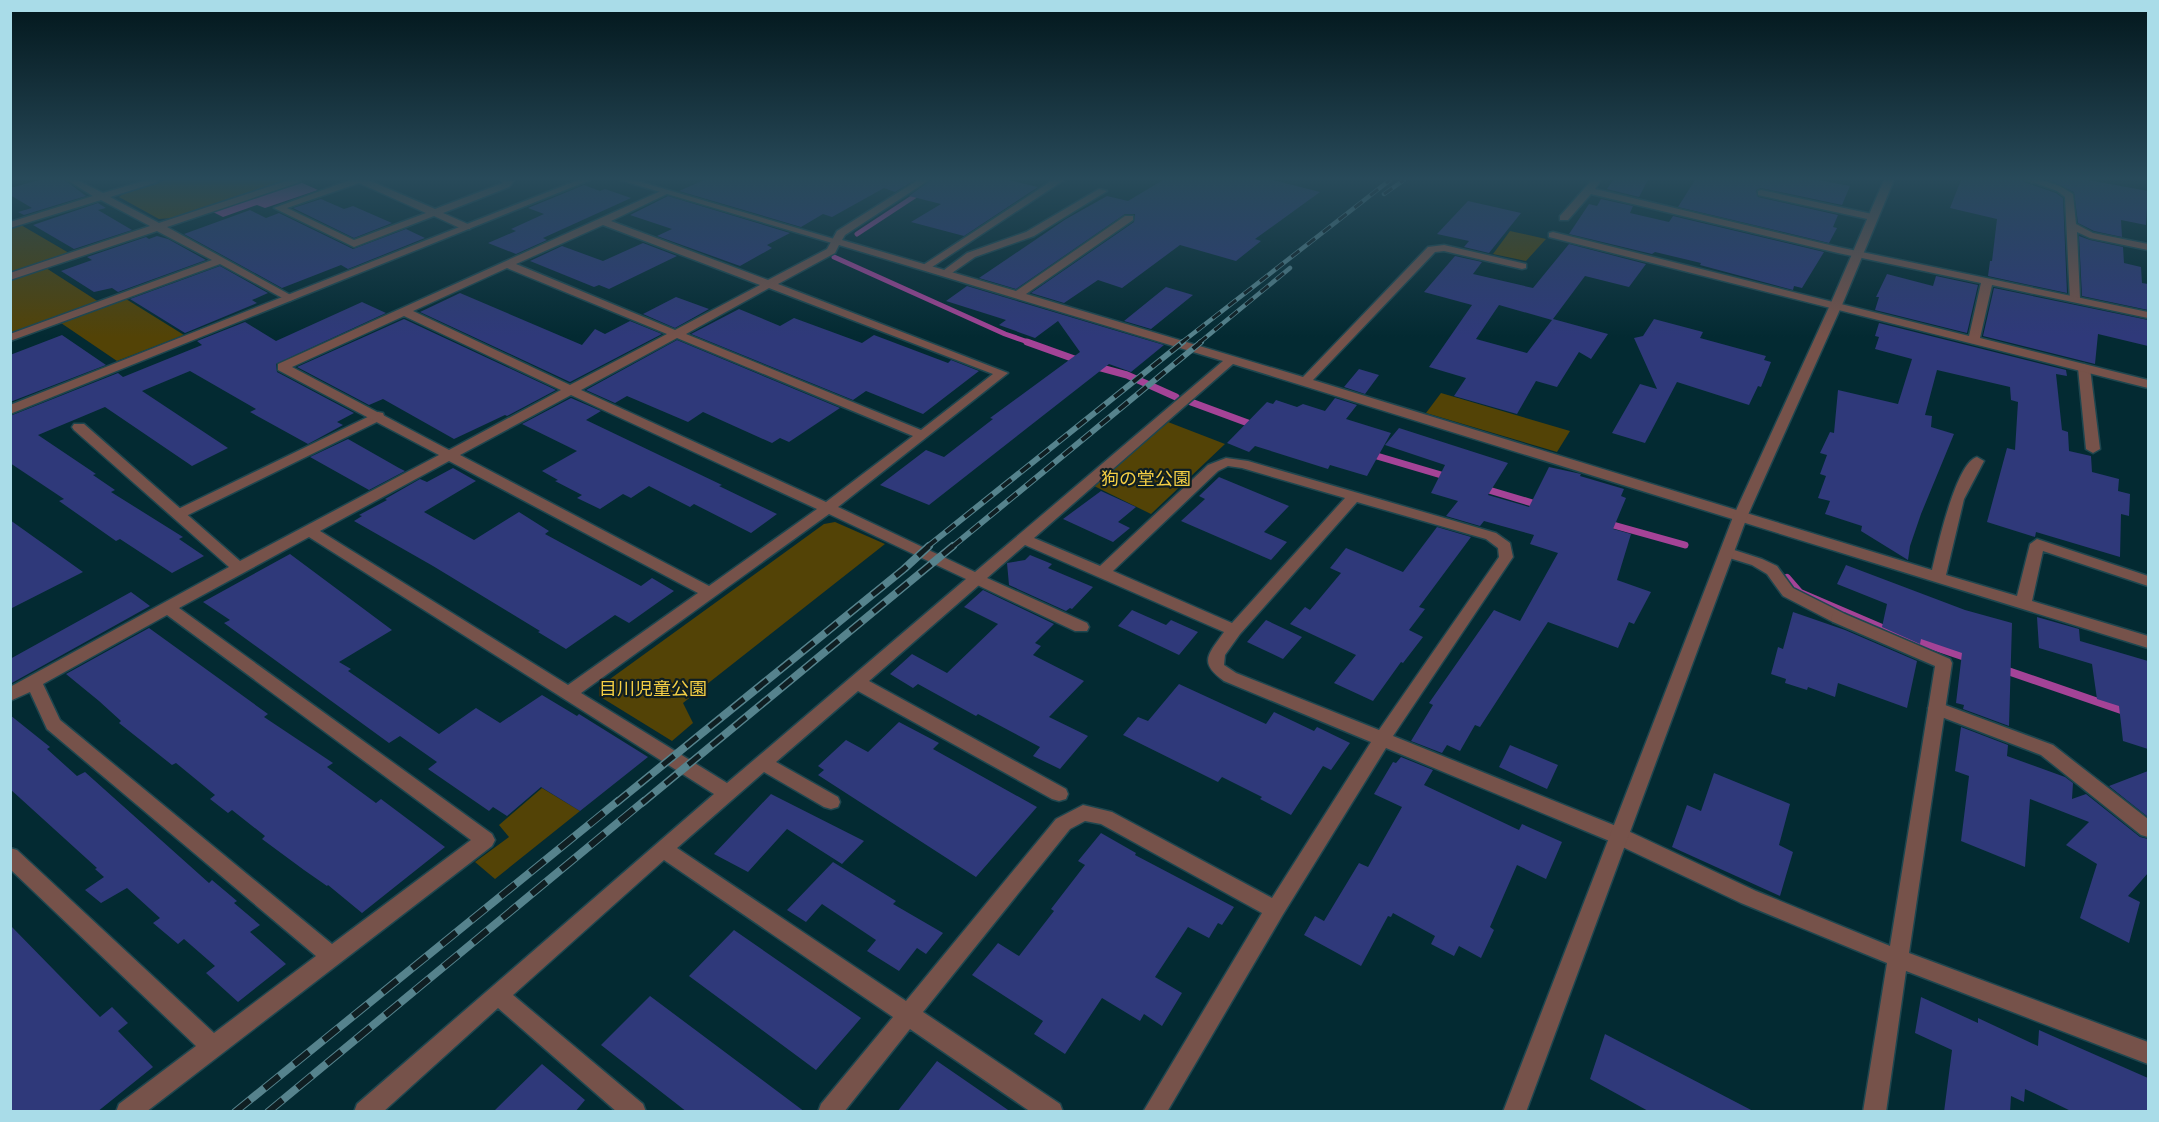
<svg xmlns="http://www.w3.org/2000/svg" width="2159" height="1122" font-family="'Fira Sans Condensed','Noto Sans JP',sans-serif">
	<rect width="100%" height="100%" fill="#032a32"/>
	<path fill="#534306" d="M166,180H287L173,218L159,219L119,197L124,193Z
		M21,225L69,253L11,273L10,228Z
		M1510,231L1546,239L1526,261L1493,254Z
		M46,268L99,302L11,334V280Z
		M126,299L184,335L117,361L61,323Z
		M1441,393L1570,431L1557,452L1426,413Z
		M1168,422L1225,444L1151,514L1094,486Z
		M835,522L885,544L683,703L693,723L672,741L599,696V687L824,524Z
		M542,788L580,811L495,879L475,862L509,837L499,825Z"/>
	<path fill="#a44397" d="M300,182L318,190L265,208L257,205L223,217L213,212Z"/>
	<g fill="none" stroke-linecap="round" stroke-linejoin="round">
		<path stroke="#a44397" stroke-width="5" d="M857,234L921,192
			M834,257L1005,334L1031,343"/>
		<path stroke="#a44397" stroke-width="7" d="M1027,342L1080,361
			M1094,366L1127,375L1176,397
			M1191,402L1256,426
			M1370,454L1448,477
			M1482,488L1539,505
			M1606,523L1685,545"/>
		<path stroke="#a44397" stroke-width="8" d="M1787,578L1800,593L1891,632L1971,659
			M2002,669L2127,712"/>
	</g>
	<path fill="#2f397a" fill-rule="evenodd" d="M39,180H65L86,196L24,215L18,212L32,208L10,195V188Z
		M704,180H915L895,192L884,188L832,217L823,214L801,227L679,191Z
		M931,180H1009L1038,187L964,236L911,222L941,204L909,196Z
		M1163,180H1273L1320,192L1255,239L1261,241L1236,261L1180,245L1122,288L1098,280L1064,303L1031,293L1134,222L1135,214H1125L1016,289L979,278L1066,219L1107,196L1128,201Z
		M1613,180H1648L1639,197L1607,189Z
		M1695,180H1818L1850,186L1842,205L1761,188L1756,190L1758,197L1838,215L1833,227L1837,228L1829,243L1678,207Z
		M1961,180H2023L2024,182L2056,193L2063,198L2067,293L1988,276L1990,261H1992L1997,219L1950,208Z
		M2048,180H2088L2148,191L2146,225L2121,220L2122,237L2094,231L2078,223L2074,192Z
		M584,185L600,191L605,189L631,198L543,238L547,240L516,254L488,243L516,231L511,229L544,214L528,208Z
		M668,196L790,233L767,245L772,248L740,266L657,236L672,229L630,215Z
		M321,199L344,209L353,206L392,223L354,238L293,208Z
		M1601,199L1633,206L1630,213L1669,222L1673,216L1824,252L1802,288L1794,286L1793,290L1700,265L1701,263L1655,252L1652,254L1569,234L1589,204L1597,206Z
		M1468,201L1521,213L1489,253L1464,247L1469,241L1437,234Z
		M98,203L106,208L98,210L132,230L74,249L33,225Z
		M250,210L266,218L279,213L353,249L406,229L425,238L348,269L341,265L282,288L184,234Z
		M157,236L168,239L206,260L118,292L112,288L94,292L61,271L92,260L87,257L146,237L149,239Z
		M2079,236L2090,240L2123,247L2124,263L2141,267L2142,283L2148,284V310L2082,296Z
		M643,243L677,256L609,289L599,285L594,287L530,261L562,246L603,261Z
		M1569,244L1646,264L1629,287L1585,276L1553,319L1608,334L1591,359L1579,352L1557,387L1536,381L1517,414L1454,396L1466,378L1429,367L1472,305L1424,292L1455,256L1482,262L1473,274L1533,288ZM1499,305L1552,320L1527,353L1476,339Z
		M220,266L268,293L252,300L257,303L185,333L130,299Z
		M1887,274L1933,286L1936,276L1978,285L1967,333L1875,310L1879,297H1876Z
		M967,286L1164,345L1131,372L1109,364L929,505L880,485L926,450L944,457L993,419L990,418L1080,352L1058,321L1035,338L999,325L1006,320L946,301Z
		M1166,287L1193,295L1151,329L1124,321Z
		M1994,288L2148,320V346L2098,334L2095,364L1983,336Z
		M460,293L582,345L595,329L605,334L630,321L662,334L570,382L420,312Z
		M676,297L709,309L675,328L643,314Z
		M362,302L386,313L276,364L277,372L354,413L337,422L343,425L308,444L250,412L256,409L190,371L142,391L228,448L192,466L105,407L38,435L96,474L93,475L115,490L111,492L183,537L179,539L204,556L172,573L120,539L116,541L59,501L64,499L10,463V416L118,373L123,377L202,345L197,341L245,322L276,341Z
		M739,309L780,326L794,318L862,343L874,335L948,363L951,360L979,371L923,414L866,391L853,400L691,334Z
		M404,319L556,390L507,416L505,415L454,439L383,399L369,405L297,367Z
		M1654,319L1703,332L1700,338L1766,356L1764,360L1771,362L1761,387L1758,386L1749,405L1677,382L1645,443L1612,433L1640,384L1657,389L1634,338L1643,336Z
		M1879,323L2066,370L2067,376L2056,374L2062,430L2068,432L2069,451L2091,456L2092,472L2119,479L2118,491L2130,494L2129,516L2121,514L2120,557L2036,532L2035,537L1987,522L2007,448L2015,450L2018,402L2011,400L2010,387L1937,370L1925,415L1932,416L1931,427L1954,434L1921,514L1910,546L1908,560L1861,531L1862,526L1825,514L1830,501L1818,498L1826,476L1820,474L1827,455L1820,453L1830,432L1834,433L1838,390L1898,404L1912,359L1875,349L1879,337L1875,336Z
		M62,335L106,365L10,402V355Z
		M677,340L840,408L789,442L780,438L772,443L703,412L688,422L627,396L615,403L586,390Z
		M1359,369L1379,375L1365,394L1344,387Z
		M571,398L601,411L586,420L722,485L719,486L777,514L751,533L694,504L690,507L649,486L631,498L623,494L600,509L577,498L582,495L555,481L558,480L542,471L577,451L522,424Z
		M1335,398L1357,405L1346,419L1391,433L1367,476L1330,465L1328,469L1255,446L1249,452L1227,443L1267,402L1273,404L1276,400L1297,407L1303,404L1325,411Z
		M1399,428L1508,463L1488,495L1529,507L1549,467L1572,472L1581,474L1580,476L1624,489L1621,496L1626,498L1613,529L1631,534L1617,580L1651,592L1634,624L1629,622L1618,648L1548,622L1480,727L1475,725L1460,751L1447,745L1442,753L1411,741L1433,705L1429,703L1494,610L1520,621L1558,553L1530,544L1534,535L1484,521L1480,526L1446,516L1458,501L1431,493L1445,465L1385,445Z
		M348,439L399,468L405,471L369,490L310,457Z
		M453,468L476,481L424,512L474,540L519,512L549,531L545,534L641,586L652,578L674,591L629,623L615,615L566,649L538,632L540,631L433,566L354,521L362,516L359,515L387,500L385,499L420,479L427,482Z
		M1219,477L1289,506L1264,532L1287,542L1271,560L1181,521L1205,499L1199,496Z
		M1101,491L1136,507L1118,522L1130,528L1113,542L1063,519Z
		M10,520L83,572L10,609Z
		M1437,527L1471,537L1419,607L1425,609L1409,630L1423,637L1403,663L1401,662L1373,701L1334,683L1356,655L1290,624L1305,607L1310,610L1341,573L1330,568L1346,548L1403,572Z
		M290,554L392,630L339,662L351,669L348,671L439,734L476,708L500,723L542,695L577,716L579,714L648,757L580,811L541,787L507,816L493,807L489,811L428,769L437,762L400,736L389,743L224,623L230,620L203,602Z
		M1030,555L1052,564L1048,568L1093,587L1072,609L1070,608L1066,611L1009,585L1007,563L1025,560Z
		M1846,565L1965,610L2012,623L2009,726L1963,709L1964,705L1956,703L1962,653L1921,639L1920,644L1882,627L1887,604L1837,584Z
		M983,590L1054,624L1035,643L1041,646L1033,655L1084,681L1049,717L1088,736L1060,769L1033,756L1040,747L978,714L976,716L918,684L913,688L890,674L912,654L947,673L998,624L964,607Z
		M131,592L150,606L10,684V659Z
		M1132,610L1166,625L1171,620L1198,632L1179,655L1118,626Z
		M1793,612L1845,630L1917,661L1907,708L1838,683L1835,697L1808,687L1807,690L1785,683L1786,679L1771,674L1778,647L1783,649Z
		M2037,617L2079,629L2080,641L2148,661V749L2123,741L2119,706L2097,699L2092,664L2039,648Z
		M1266,620L1302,637L1283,659L1247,642Z
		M149,628L268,714L264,717L333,763L327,767L376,803L381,799L445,847L362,913L328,885L327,886L304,870L262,839L265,836L232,810L228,813L210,799L215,795L176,763L172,765L143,742L119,723L121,721L99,701L66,674Z
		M1179,684L1266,724L1274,712L1314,731L1317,727L1350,743L1331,770L1323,766L1291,815L1260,799L1262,797L1222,777L1218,782L1123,735L1138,717L1148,721Z
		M10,715L50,747L47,749L77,776L85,772L209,883L212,880L237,901L234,903L260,925L250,932L286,964L238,1002L206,973L215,966L184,939L178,944L153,923L160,918L127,888L101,903L85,890L104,877L95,869L97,868L10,789Z
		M899,722L939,743L933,749L1037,807L976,877L818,775L824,770L818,766L846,740L868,752Z
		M1961,727L2008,745L2007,756L2065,777L2073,783L2072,799L2086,794L2140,837L2148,839V873L2128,896L2140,902L2129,943L2080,918L2097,864L2066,845L2089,822L2030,799L2025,867L1961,841L1969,776L1955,771Z
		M1510,745L1558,765L1547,789L1499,767Z
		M1401,757L1433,770L1424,785L1519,830L1522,824L1562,842L1546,879L1517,865L1490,927L1494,930L1481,958L1459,946L1454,956L1431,944L1435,936L1393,913L1391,917L1388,916L1361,966L1304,935L1315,916L1324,921L1359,863L1368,867L1402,807L1374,794L1393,762L1396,763Z
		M2148,771V817L2109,786Z
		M1714,773L1790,804L1779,845L1793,852L1780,896L1672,847L1687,805L1701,811Z
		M771,794L864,841L842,864L787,829L748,872L714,854Z
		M1101,833L1136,853L1135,855L1234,907L1222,925L1218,923L1209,938L1188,927L1155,977L1182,993L1162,1026L1144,1014L1140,1021L1102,998L1065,1054L1034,1034L1043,1021L972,975L998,943L1019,956L1054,911L1051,909L1085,865L1078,861Z
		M833,862L896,901L893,904L943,933L926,954L917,948L899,971L867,951L876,940L822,904L806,922L787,910Z
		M10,925L100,1017L112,1007L128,1023L118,1031L153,1067L97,1112H10Z
		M734,930L861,1018L816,1070L689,976Z
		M650,996L805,1112H687L601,1045Z
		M1921,997L1978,1023V1018L2038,1046L2039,1030L2148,1078V1112H2073L2025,1089L2024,1102L2011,1096L2010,1112H1944L1952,1050L1915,1033Z
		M1605,1034L1755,1112H1650L1590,1079Z
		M937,1061L1011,1112H897Z
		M542,1064L585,1100L575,1112H493Z"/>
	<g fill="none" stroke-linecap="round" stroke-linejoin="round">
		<defs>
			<path id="service" d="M1053,180H1064L929,269H921L920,267Z
				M2027,180C2044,178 2060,185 2073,194L2076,224L2093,233L2148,244V250L2090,238L2077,232L2080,299L2074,302L2070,301L2065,197L2057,191Z
				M1099,189L1107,191L1034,236L975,257L949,275L945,276L940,273L967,253L1026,232Z
				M2084,364L2090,368L2100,449L2093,453L2086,449L2078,368Z
				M378,412L383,413L384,416L383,419L184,517L179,518L172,514L174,511Z
				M1728,548L1762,559L1777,566L1793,588L1845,614L1847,618L1845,622H1833L1783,596L1767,574L1752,565L1723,556L1721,553L1723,550Z
				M976,573L1087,623L1089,627L1087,631H1075L971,582L968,578Z
				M1937,702L2053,745L2148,819V837L2141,835L2041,755L1931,713L1928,708L1931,703Z"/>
			<path id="minor" d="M67,180H77L103,193L147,180H159L158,182L110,197L159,223L289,180H301L300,182L167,227L296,298L290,301L286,300L220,264L10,341V334L212,260L157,231L10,280V273L150,226L101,200L10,228V222L93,196Z
				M350,180H368L435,209L503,183L500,180L514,181L509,187L443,213L470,225V229H462L434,216L354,247L274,208ZM359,183L426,213L354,240L287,208Z
				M918,180H929L845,235L842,240L1016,291L1125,216H1133V220L1026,294L1303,377L1428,247L1444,245L1526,264V268L1522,269L1444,251L1435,252L1313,380L1932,570C1937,549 1956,462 1977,457L1984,461L1964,499L1946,575L2017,596L2030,544L2037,539L2148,576V586L2043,551L2032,601L2148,636V648L1233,364L1034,538L1100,566L1208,465L1226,458L1248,461L1496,533L1510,543L1513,557L1393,736L1626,830L1756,891L1890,946L1935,666L1833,622L1831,618L1833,614H1845L1950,659L1952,663L1909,953L2148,1042V1064L1906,971L1886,1112H1863L1887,963L1741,903L1612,842L1386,748L1282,916L1167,1112H1143L1262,913L1101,824L1085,821L1070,829L923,1012L1060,1104L1063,1112H1031L910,1029L844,1112H818L821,1104L893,1017L664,860L513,995L643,1104L646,1112H617L498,1008L383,1112H354L357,1104L714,794L309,537L179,608L492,834L495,840L492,846L146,1112H116L119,1104L196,1046L10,869V848L17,850L214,1033L316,956L47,729L30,692L10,701V687L229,567L74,430L72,427L74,424H84L240,561L439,455L278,370V364L663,190L671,192L611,221L768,280L827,249L837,231ZM603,225L760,285L675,330L516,264ZM839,245L1223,361L975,572L838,507L1008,373L778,284L835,253ZM507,268L667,334L570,385L413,311ZM769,288L993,374L921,430L686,334ZM404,316L561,390L449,450L292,367ZM677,338L913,436L826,502L581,390ZM571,395L817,509L709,586L460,455ZM449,461L698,593L568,685L320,531ZM1228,466L1242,468L1345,498L1232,623L1113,571L1218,471ZM1357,502L1486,539L1498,548L1499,557L1379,730L1236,673L1224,665L1225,655L1240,634ZM829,514L966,579L727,783L581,693ZM1025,545L1224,632C1208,655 1198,662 1224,681L1371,742L1272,898L1112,812L1083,805L1056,819L906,1001L677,848L764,772L824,807L831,809L838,807L840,802L838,797L776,762L858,691L1052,799L1059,801L1066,799L1068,794L1066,789L869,681ZM167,615L471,840L332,944L60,720L43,684Z
				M1592,180H1601L1595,189L1838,247L2148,312V318L1992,285L1980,338L2148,380V388L1549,237V233L1553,232L1969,336L1981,283L1838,253L1591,194L1568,220H1560V216Z
				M2025,180H2037L2032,183Z
				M1761,190L1872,214L1877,217L1872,220L1758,195V191Z"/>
			<path id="tertiary" d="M578,180H590L10,414V405Z
				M620,180H634L841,241L832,243Z
				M1884,180H1894L1842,305L1747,517L1526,1112H1503L1733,517L1830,305Z"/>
		</defs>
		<use href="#service" stroke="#1e464f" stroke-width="3"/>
		<use href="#minor" stroke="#1e464f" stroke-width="3"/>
		<use href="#tertiary" stroke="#1e464f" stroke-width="3"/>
		<use href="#service" fill="#76524a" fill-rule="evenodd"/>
		<use href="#minor" fill="#76524a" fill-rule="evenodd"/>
		<use href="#tertiary" fill="#76524a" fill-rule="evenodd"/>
		<defs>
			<path id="rail-far3" d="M1384,194L1404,180
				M1181,343L1390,180
				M1199,343L1290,268"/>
			<path id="rail-far2" d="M927,547L1183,342
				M952,547L1201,342"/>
			<path id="rail-far1" d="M616,803L904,569L929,546
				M642,803L953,546"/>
			<path id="rail" d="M235,1112L618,801
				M268,1112L644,801"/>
		</defs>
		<use href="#rail-far3" stroke="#56838d" stroke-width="4.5"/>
		<use href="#rail-far2" stroke="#56838d" stroke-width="6"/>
		<use href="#rail-far1" stroke="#56838d" stroke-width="8"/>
		<use href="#rail" stroke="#56838d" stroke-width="8"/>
		<use href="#rail-far3" stroke="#0f1e22" stroke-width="3" stroke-dasharray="10" stroke-linecap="butt"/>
		<use href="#rail-far2" stroke="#0f1e22" stroke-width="4" stroke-dasharray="12" stroke-linecap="butt"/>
		<use href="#rail-far1" stroke="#0f1e22" stroke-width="5" stroke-dasharray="15" stroke-linecap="butt"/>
		<use href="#rail" stroke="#0f1e22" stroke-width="6" stroke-dasharray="19" stroke-linecap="butt"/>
	</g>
	<linearGradient id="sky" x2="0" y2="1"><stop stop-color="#02171c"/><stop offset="0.53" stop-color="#284a5a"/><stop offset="1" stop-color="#284a5a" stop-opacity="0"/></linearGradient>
	<rect width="2159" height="337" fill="url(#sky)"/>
	<g text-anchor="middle" stroke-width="4.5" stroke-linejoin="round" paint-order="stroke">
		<g font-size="18" fill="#f4ce44" stroke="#0f1e22">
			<text x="1146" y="485">狗の堂公園</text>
			<text x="653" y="695">目川児童公園</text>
		</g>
	</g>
	<rect width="2159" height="1122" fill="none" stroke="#a9dce8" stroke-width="24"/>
</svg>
